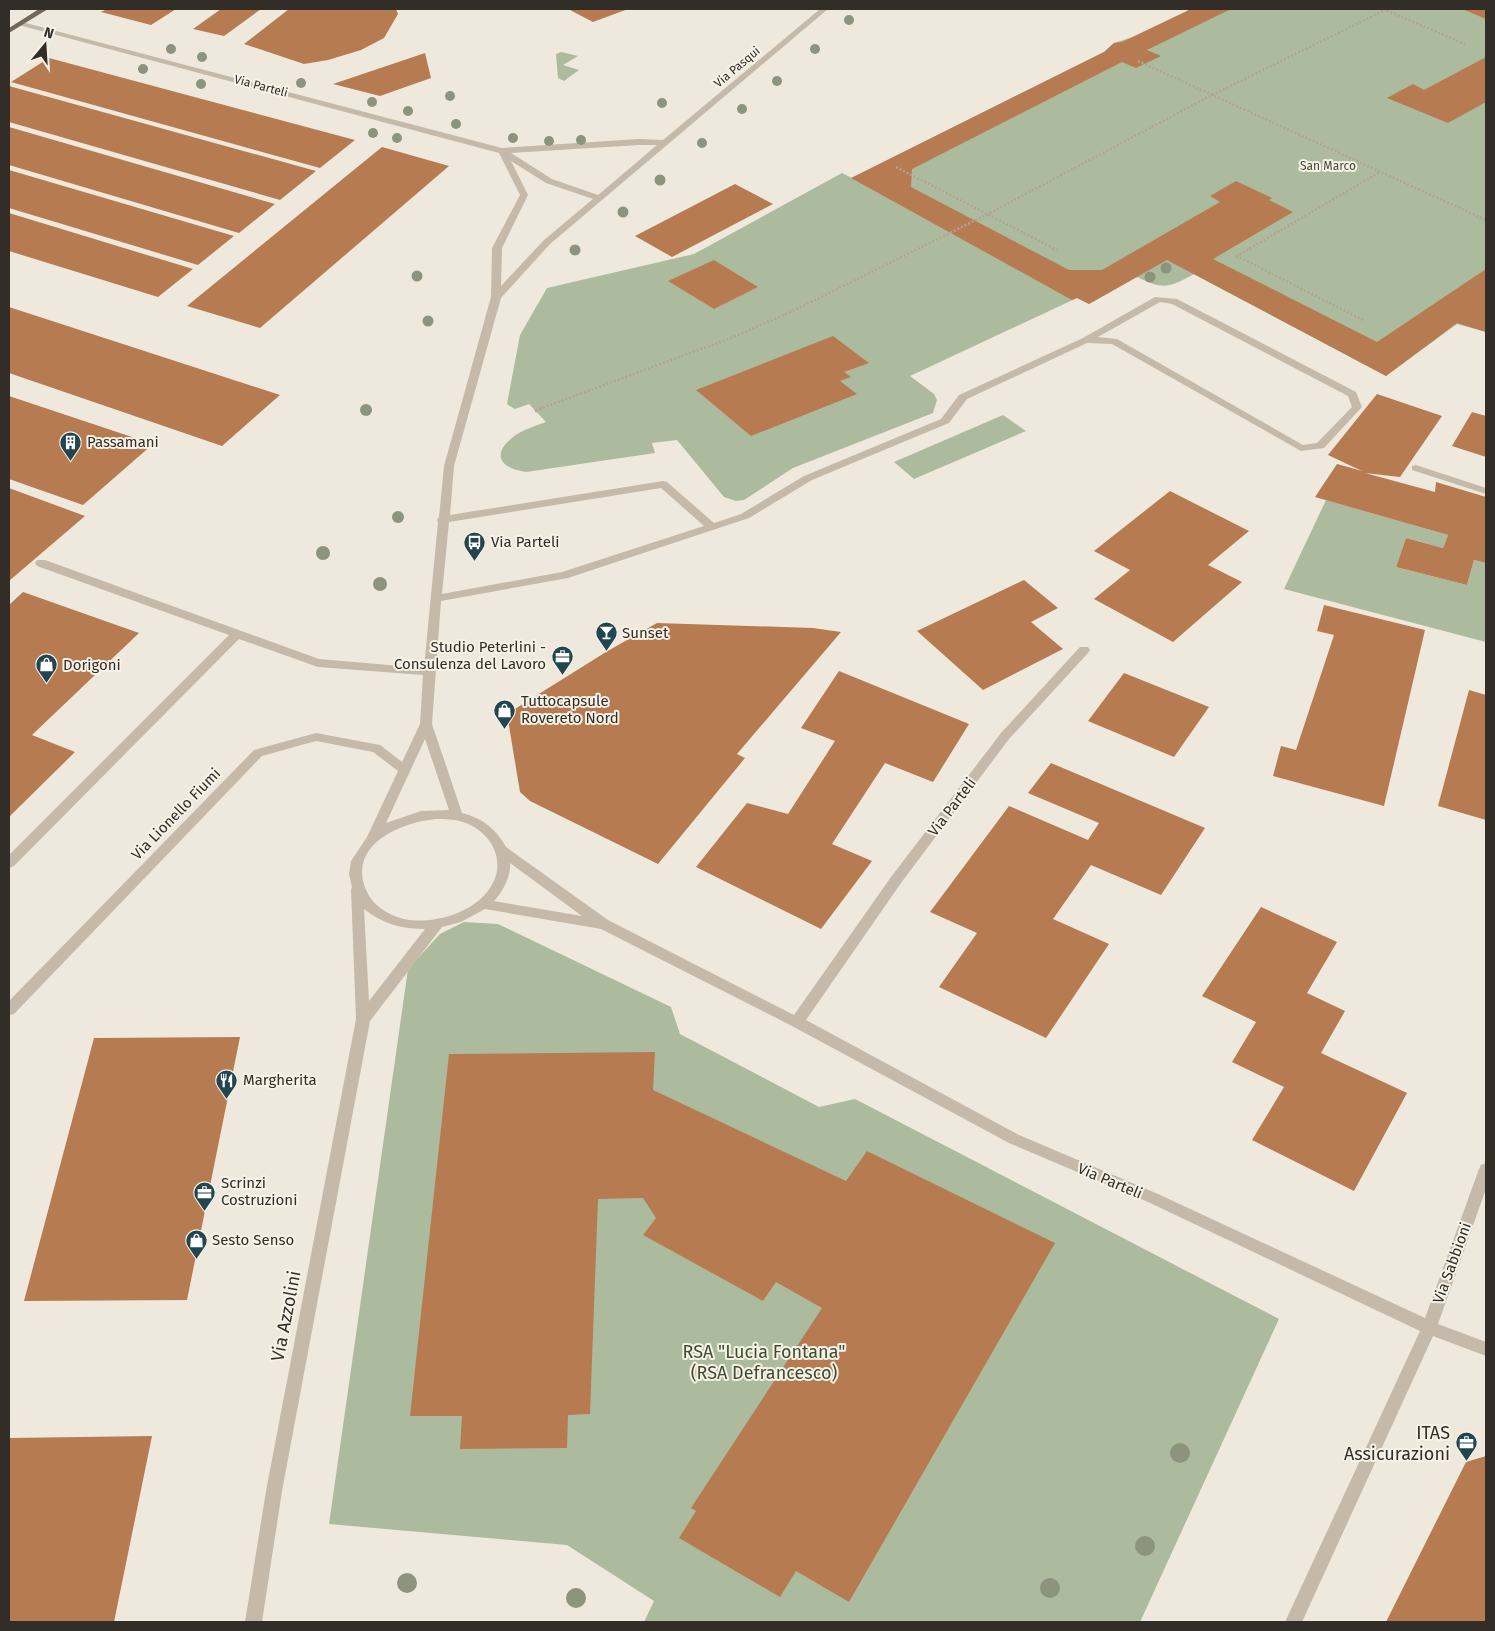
<svg xmlns="http://www.w3.org/2000/svg" width="1495" height="1631" font-family="'Fira Sans',sans-serif">
	<rect width="100%" height="100%" fill="#eee9dc"/>
	<path fill="#acbb9e" d="M1193,9H1486V332L1457,324L1386,376L1194,274C1169,288 1163,290 1137,277L1089,304L1077,298L910,376L934,394L937,400L933,413L793,468L744,500L736,501L724,497L677,440L652,443L655,453L526,472C502,469 490,455 513,437C522,430 535,426 546,422L529,404L515,409L507,404L520,335L547,288L694,254L842,173L852,178L1104,52L1114,43L1136,36Z
		M561,52L578,56L563,65L579,70L564,81L558,78L556,54Z
		M1003,415L1026,431L914,479L894,462Z
		M1326,500L1448,535L1443,548L1406,538L1396,567L1467,585L1474,560L1486,563V642L1284,589Z
		M464,922L498,924L671,1007L680,1034L819,1107L855,1099L1279,1319L1140,1622H644L654,1601L567,1545L329,1524L408,969L440,934Z"/>
	<path fill="#b77b51" d="M107,9H176L151,25L101,12Z
		M221,9H261L224,36L193,29Z
		M289,9H396L398,14L384,38L361,50L328,60L304,64L244,44Z
		M568,9H628L593,22Z
		M1191,9H1231L1147,50L1161,56L1136,68L1122,62L912,169L911,187L1069,270H1102L1220,202L1210,196L1236,181L1272,198L1269,200L1293,212L1213,259L1377,342L1486,269V332L1457,323L1386,376L1167,260L1089,304L1077,298L1072,300L851,178L1104,52L1114,43L1122,42Z
		M1462,9H1486V19Z
		M425,53L431,78L380,96L333,84Z
		M1486,57V102L1448,123L1387,98L1413,84L1424,90Z
		M49,58L355,140L320,168L11,82Z
		M9,86L316,171L280,200L9,122Z
		M9,127L275,204L239,233L9,165Z
		M382,147L449,166L260,328L187,306Z
		M9,170L234,236L198,265L9,208Z
		M735,184L773,204L672,257L635,236Z
		M9,213L193,269L158,297L9,251Z
		M714,260L758,287L714,309L668,281Z
		M9,307L280,395L222,446L9,373Z
		M833,336L869,363L844,372L851,377L840,381L857,394L751,436L696,390Z
		M1377,394L1442,416L1400,477L1365,473L1435,492L1436,482L1486,497V563L1474,560L1467,585L1396,567L1406,538L1443,548L1448,535L1315,497L1337,464L1362,471L1328,455Z
		M9,396L153,444L83,505L9,479Z
		M1472,412L1486,416V457L1452,446Z
		M9,488L85,516L9,581Z
		M1170,491L1249,531L1208,565L1242,582L1173,642L1094,599L1130,570L1094,551Z
		M1024,580L1058,608L1031,622L1063,649L983,690L917,631Z
		M23,592L139,633L32,735L75,752L9,817V605Z
		M1324,605L1425,630L1384,806L1273,776L1281,746L1296,750L1334,635L1317,631Z
		M657,623L813,628L841,632L737,754L745,758L658,864L530,801L520,792L507,714L606,652Z
		M839,671L969,724L933,782L885,763L832,844L872,861L821,929L696,867L747,803L788,814L835,741L801,728Z
		M1124,673L1209,707L1174,757L1088,721Z
		M1469,690L1486,695V820L1438,806Z
		M1051,763L1205,828L1161,895L1091,865L1053,919L1109,944L1046,1038L939,987L977,933L930,912L1009,806L1088,840L1099,823L1028,793Z
		M1261,907L1337,942L1307,993L1345,1011L1321,1053L1407,1093L1354,1191L1252,1140L1284,1087L1232,1062L1256,1022L1202,996Z
		M240,1037L187,1300L24,1301L94,1038Z
		M655,1052L653,1090L846,1181L867,1151L1055,1243L849,1602L796,1571L780,1597L679,1538L696,1511L691,1508L822,1308L776,1282L763,1301L643,1235L656,1218L643,1198L598,1199L590,1414L568,1415L567,1448L460,1449L462,1416H410L449,1054Z
		M152,1436L114,1622H9V1438Z
		M1486,1456V1622H1386L1466,1462Z"/>
	<g fill="none" stroke-linecap="round" stroke-linejoin="round">
		<path stroke="#b0a594" stroke-width="2.5" stroke-dasharray="2 2" stroke-linecap="butt" d="M1383,9L1465,44
			M1138,61L1486,220
			M896,167L1057,250
			M1363,320L1237,256L1380,172
			M539,409L731,338L795,310L988,214L1212,95L1385,10"/>
		<path stroke="#b0a594" stroke-width="3" stroke-dasharray="2.5 2.5" stroke-linecap="butt" d="M535,411L542,408"/>
		<path fill="#c5baa9" fill-rule="evenodd" d="M820,9H828L550,244L501,298L454,466L450,515L663,481L667,482L714,523L741,514L804,476L941,419L959,395L1083,338L1155,297L1177,299L1356,392L1362,407L1324,448L1301,451L1112,344L1087,343L967,399L949,423L812,480L749,518L568,578L441,601L432,724L462,813C483,818 496,829 506,847L608,920L794,1015L891,877L1001,733L1080,647H1088L1090,650L1088,653L1009,739L901,883L806,1020L1019,1135L1158,1194L1425,1318L1479,1169L1481,1165L1486,1163V1189L1438,1324L1486,1342V1356L1433,1336L1302,1622H1285L1420,1331L1148,1202L1009,1143L792,1026L601,929L485,909L461,922L442,927L370,1021L282,1491L262,1622H245L266,1491L356,1019L351,890L352,887L349,874L351,861L367,837L398,771L373,752L316,741L262,756L14,1014L9,1015V1001L254,750L316,733L380,745L402,762L420,724L423,675L318,667L239,639L14,866L9,868V855L229,635L37,566L35,563L37,560H45L319,659L424,668L438,522L437,520L439,517L444,466L491,297L492,248L520,195L499,153L15,24L22,22L502,148L639,139L663,140ZM639,145H657L598,195L552,179L511,153ZM511,161L546,183L593,199L544,240L501,286L502,248L528,195ZM1160,302L1172,304L1348,396L1352,407L1317,443L1303,445L1117,339L1098,337ZM661,488L704,526L562,572L442,594L449,522ZM425,739L449,810L421,811L386,823ZM436,819C445,819 454,819 463,822C491,831 508,861 490,888C474,913 433,925 404,919C388,915 373,906 366,890C347,845 401,822 436,819ZM510,863L582,916L494,901C503,892 511,876 510,863ZM364,909C383,924 402,929 425,929L369,1001Z
			M1416,465L1486,488V494L1412,470V466Z"/>
		<path fill="#73675b" fill-rule="evenodd" d="M39,9H48L9,33V28Z"/>
	</g>
	<g fill="#8d947d">
		<circle cx="849" cy="20" r="5"/>
		<circle cx="171" cy="49" r="5"/>
		<circle cx="815" cy="49" r="5"/>
		<circle cx="202" cy="57" r="5"/>
		<circle cx="143" cy="69" r="5"/>
		<circle cx="777" cy="81" r="5"/>
		<circle cx="301" cy="83" r="5"/>
		<circle cx="201" cy="84" r="5"/>
		<circle cx="450" cy="96" r="5"/>
		<circle cx="372" cy="102" r="5"/>
		<circle cx="662" cy="103" r="5"/>
		<circle cx="742" cy="109" r="5"/>
		<circle cx="408" cy="111" r="5"/>
		<circle cx="456" cy="124" r="5"/>
		<circle cx="373" cy="133" r="5"/>
		<circle cx="397" cy="138" r="5"/>
		<circle cx="513" cy="138" r="5"/>
		<circle cx="581" cy="140" r="5"/>
		<circle cx="549" cy="141" r="5"/>
		<circle cx="702" cy="143" r="5"/>
		<circle cx="660" cy="180" r="5.5"/>
		<circle cx="623" cy="212" r="5.5"/>
		<circle cx="575" cy="250" r="5.5"/>
		<circle cx="1166" cy="268" r="5.5"/>
		<circle cx="417" cy="276" r="5.5"/>
		<circle cx="1150" cy="277" r="5.5"/>
		<circle cx="428" cy="321" r="5.5"/>
		<circle cx="366" cy="410" r="6"/>
		<circle cx="398" cy="517" r="6"/>
		<circle cx="323" cy="553" r="7"/>
		<circle cx="380" cy="584" r="7"/>
		<circle cx="1180" cy="1453" r="10"/>
		<circle cx="1145" cy="1546" r="10"/>
		<circle cx="407" cy="1583" r="10"/>
		<circle cx="1050" cy="1588" r="10"/>
		<circle cx="576" cy="1598" r="10"/>
	</g>
	<defs>
		<symbol id="building-pin" viewBox="-11 -11 22 30"><path d="M0 17L-7.5 6A9.5 9.5 0 1 1 7.5 6Z" fill="#23454f" stroke="#f7f2e7"/><path d="M-4-6H4V6H1V3H-1V6H-4ZM-2.5-4.3h1.7v1.8h-1.7ZM.8-4.3h1.7v1.8H.8ZM-2.5-1h1.7V.8h-1.7ZM.8-1h1.7V.8H.8Z" fill="#fff"/></symbol>
		<symbol id="bus-pin" viewBox="-11 -11 22 30"><path d="M0 17L-7.5 6A9.5 9.5 0 1 1 7.5 6Z" fill="#23454f" stroke="#f7f2e7"/><path d="M-5-6H5V4H4V6H2V4H-2V6H-4V4H-5ZM-3.5-4V0h7V-4ZM-3.5 1.2v1.5H-2V1.2ZM2 1.2v1.5H3.5V1.2Z" fill="#fff"/></symbol>
		<symbol id="bar-pin" viewBox="-11 -11 22 30"><path d="M0 17L-7.5 6A9.5 9.5 0 1 1 7.5 6Z" fill="#23454f" stroke="#f7f2e7"/><path d="M-6-5H6L.8 .8V4.5H3.5V6h-7V4.5H-.8V.8Z" fill="#fff"/></symbol>
		<symbol id="office-pin" viewBox="-11 -11 22 30"><path d="M0 17L-7.5 6A9.5 9.5 0 1 1 7.5 6Z" fill="#23454f" stroke="#f7f2e7"/><path d="M-6-3h4V-5.5h4V-3h4V5H-6ZM-1-4.5V-3h2v-1.5ZM-6 0V1H6V0Z" fill="#fff"/></symbol>
		<symbol id="shop-pin" viewBox="-11 -11 22 30"><path d="M0 17L-7.5 6A9.5 9.5 0 1 1 7.5 6Z" fill="#23454f" stroke="#f7f2e7"/><path d="M-5-2.5h2.3a2.7 3.5 0 0 1 5.4 0H5L5.5 6h-11ZM-1.5-2.5h3a1.5 2.3 0 0 0-3 0Z" fill="#fff"/></symbol>
		<symbol id="restaurant-pin" viewBox="-11 -11 22 30"><path d="M0 17L-7.5 6A9.5 9.5 0 1 1 7.5 6Z" fill="#23454f" stroke="#f7f2e7"/><path d="M-5-6h1v4h1v-4h1v4h1v-4h1v5L-1.5 .5V6h-2V.5L-5-1ZM5-6V6H3V1.5H1.5Q1.5-4 5-6Z" fill="#fff"/></symbol>
	</defs>
	<g fill-rule="evenodd">
		<use href="#building-pin" x="58" y="430" width="25" height="34"/>
		<use href="#bus-pin" x="462" y="530" width="25" height="34"/>
		<use href="#bar-pin" x="594" y="620" width="25" height="34"/>
		<use href="#office-pin" x="550" y="644" width="25" height="34"/>
		<use href="#shop-pin" x="34" y="652" width="25" height="34"/>
		<use href="#shop-pin" x="492" y="698" width="25" height="34"/>
		<use href="#restaurant-pin" x="214" y="1068" width="25" height="34"/>
		<use href="#office-pin" x="192" y="1180" width="25" height="34"/>
		<use href="#shop-pin" x="184" y="1228" width="25" height="34"/>
		<use href="#office-pin" x="1454" y="1430" width="25" height="34"/>
	</g>
	<g text-anchor="middle" stroke-width="4" stroke-linejoin="round" paint-order="stroke">
		<g font-size="12" fill="#332d28" stroke="#f7f2e7">
			<text transform="translate(737 67) rotate(-40)" y="4">Via Pasqui</text>
			<text transform="translate(261 86) rotate(15)" y="4">Via Parteli</text>
		</g>
		<g font-size="12" fill="#3d4e2f" stroke="#f7f2e7">
			<text x="1328" y="170">San Marco</text>
		</g>
		<g font-size="15" fill="#332d28" stroke="#f7f2e7" text-anchor="start">
			<text x="87" y="447">Passamani</text>
			<text x="491" y="547">Via Parteli</text>
			<text x="622" y="638">Sunset</text>
			<text x="546" y="652" text-anchor="end">Studio Peterlini -<tspan x="546" dy="17">Consulenza del Lavoro</tspan></text>
			<text x="63" y="670">Dorigoni</text>
			<text x="521" y="706">Tuttocapsule<tspan x="521" dy="17">Rovereto Nord</tspan></text>
			<text x="243" y="1085">Margherita</text>
			<text x="221" y="1188">Scrinzi<tspan x="221" dy="17">Costruzioni</tspan></text>
			<text x="212" y="1245">Sesto Senso</text>
		</g>
		<g font-size="15" fill="#332d28" stroke="#f7f2e7">
			<text transform="translate(952 807) rotate(-53)" y="5">Via Parteli</text>
			<text transform="translate(176 814) rotate(-46)" y="5">Via Lionello Fiumi</text>
			<text transform="translate(1110 1181) rotate(23)" y="5">Via Parteli</text>
			<text transform="translate(1452 1263) rotate(-70)" y="5">Via Sabbioni</text>
		</g>
		<g font-size="18" fill="#332d28" stroke="#f7f2e7">
			<text transform="translate(286 1316) rotate(-79)" y="6">Via Azzolini</text>
		</g>
		<g font-size="18" fill="#3d4e2f" stroke="#f7f2e7">
			<text x="764" y="1358">RSA "Lucia Fontana"<tspan x="764" dy="21">(RSA Defrancesco)</tspan></text>
		</g>
		<g font-size="18" fill="#332d28" stroke="#f7f2e7" text-anchor="end">
			<text x="1450" y="1439">ITAS<tspan x="1450" dy="21">Assicurazioni</tspan></text>
		</g>
	</g>
	<rect width="1495" height="1631" fill="none" stroke="#332d28" stroke-width="20"/>
	<g transform="translate(45 45) rotate(18)" stroke="#f7f2e7" stroke-width="4" paint-order="stroke">
	<path d="M0-4L9 19L0 12L-9 19Z" fill="#332d28"/>
	<text y="-8" font-size="14" font-weight="bold" text-anchor="middle" fill="#332d28">N</text>
	</g>
</svg>
